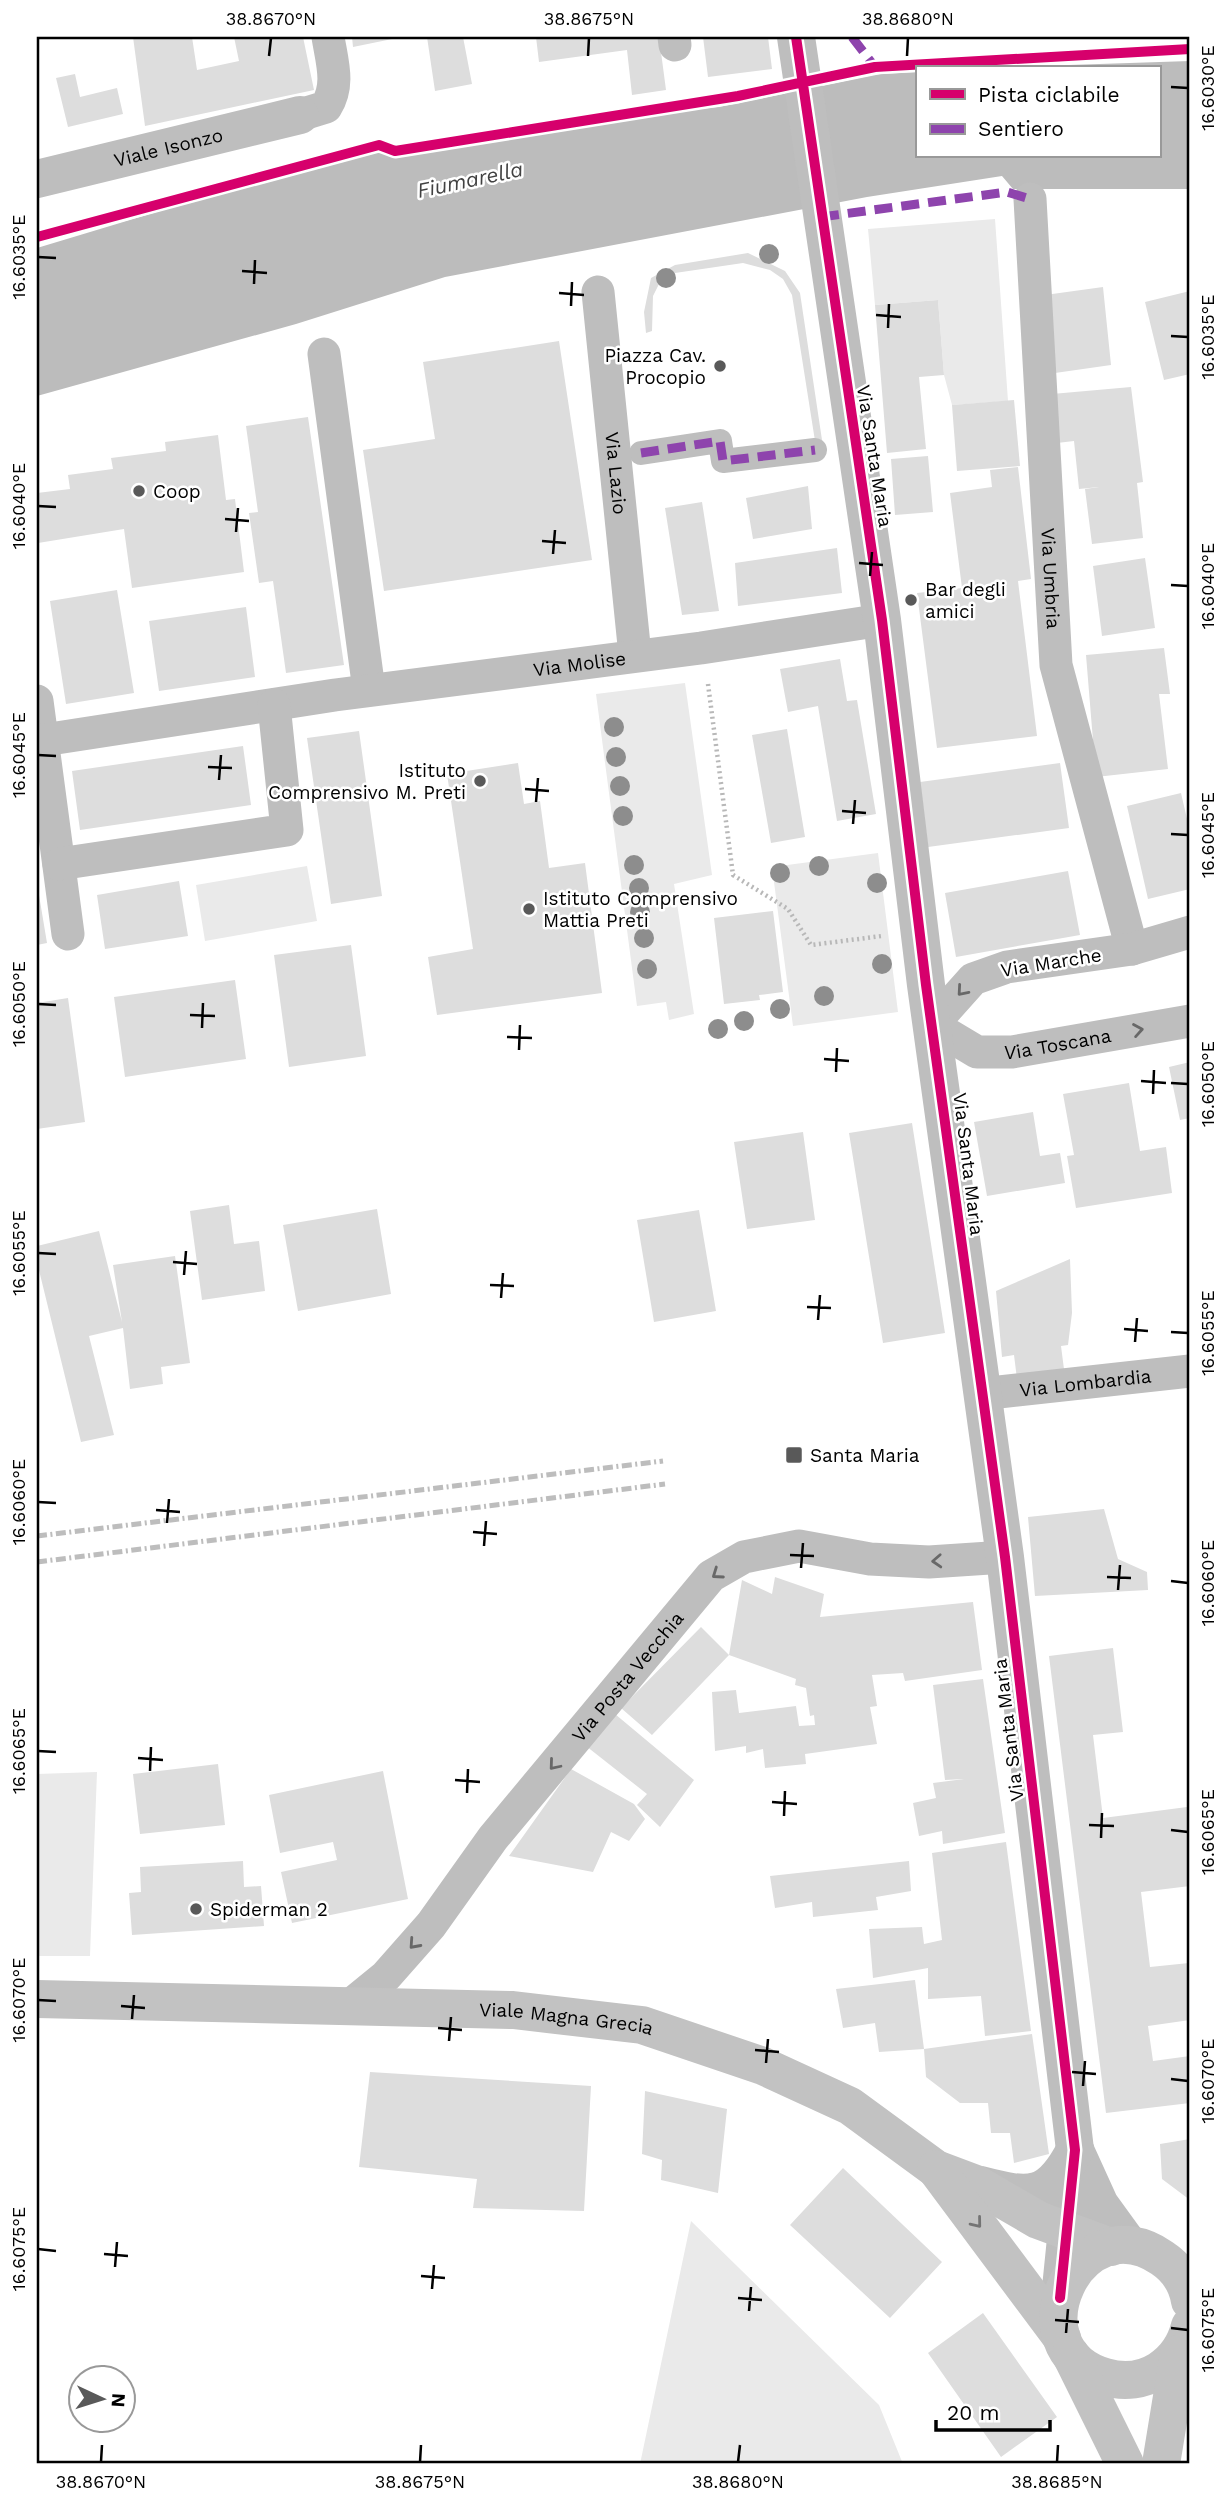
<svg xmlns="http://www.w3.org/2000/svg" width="1227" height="2501" font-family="'Work Sans',sans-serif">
	<rect width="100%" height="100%" fill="#fff"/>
	<path fill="#eaeaea" d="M995,219L1008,401L952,405L944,375L938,300L875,305L868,229Z
		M685,683L712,875L674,884L694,1014L669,1020L666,1002L637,1006L596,694Z
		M878,853L898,1012L793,1026L772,867Z
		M307,866L317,921L205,941L196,885Z
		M97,1772L90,1956H37V1774Z
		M691,2221L879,2405L903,2464H640Z"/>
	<path fill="#bcbcbc" d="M1190,61V189H1013L1002,176L867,197L445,277L296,324L37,396V248L379,145L395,151L599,119L719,107L881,74L917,72V156H1159V68H979Z"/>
	<path fill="#ddd" d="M133,37H192L197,70L239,61L234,37H303L314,90L145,126Z
		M352,37H397V38L353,47Z
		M427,37H463L472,84L435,91Z
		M536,37H659L666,90L632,95L627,50L539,62Z
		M703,37H768L772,69L708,77Z
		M75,74L80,97L117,88L123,114L68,127L56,78Z
		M748,253L785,271L800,293L822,440L815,441L792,295L783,279L770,270L743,263L675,273L659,284L653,296L652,331L646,333L644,312L651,278L675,265Z
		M1103,287L1111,365L1055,373L1045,295Z
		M1190,291V374L1164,380L1145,302Z
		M938,300L944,375L919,377L926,449L887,453L875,305Z
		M559,341L592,560L384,591L363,450L435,439L423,362Z
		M1131,387L1143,482L1137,483L1143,538L1092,544L1085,489L1099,487L1079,489L1074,441L1057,443L1052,394Z
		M1014,400L1020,466L957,471L952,405Z
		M308,417L344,665L286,673L273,581L259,583L249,513L258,512L246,426Z
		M218,435L226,500L235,499L244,572L132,588L124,529L38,543L37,493L70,489L68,475L113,469L111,458L166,451L165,442Z
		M928,456L933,512L895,515L891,459Z
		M1018,467L1031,579L1018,581L1037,736L937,748L917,593L962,588L950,493L992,487L990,470Z
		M808,486L812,529L753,539L746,498Z
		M702,502L719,611L682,615L665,508Z
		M837,548L842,593L738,606L735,563Z
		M1145,558L1155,628L1102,636L1093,566Z
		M117,590L134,693L66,704L50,601Z
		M246,607L255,677L159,691L149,621Z
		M1164,648L1170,694H1159L1168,769L1096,777L1086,655Z
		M840,659L847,701L857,700L876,814L837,821L818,706L788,712L780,669Z
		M787,729L805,837L771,843L752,735Z
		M359,731L382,896L331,904L307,738Z
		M243,746L251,805L80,830L72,771Z
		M518,763L524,804L540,801L549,868L585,863L602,993L437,1015L428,957L473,949L447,774Z
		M1060,763L1069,828L928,847L920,782Z
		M1181,793L1190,832V889L1148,899L1127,806Z
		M1068,871L1080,935L956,957L945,893Z
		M179,881L188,936L105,949L97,895Z
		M37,883L47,943L37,945Z
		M773,911L783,992L759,995L760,1000L724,1004L714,918Z
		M351,945L366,1056L289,1067L274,955Z
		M235,980L246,1059L125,1077L114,997Z
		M68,998L85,1122L37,1129V1003Z
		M1190,1062V1118L1180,1120L1169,1067Z
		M1129,1083L1140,1151L1166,1147L1172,1193L1076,1208L1067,1156L1074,1155L1063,1094Z
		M1033,1112L1040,1156L1060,1153L1065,1183L987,1196L974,1122Z
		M912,1123L945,1333L883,1343L849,1133Z
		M803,1132L815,1220L747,1229L734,1142Z
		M229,1205L234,1244L259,1241L265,1291L202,1300L190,1211Z
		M377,1209L391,1294L298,1311L283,1225Z
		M699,1210L716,1311L654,1322L637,1220Z
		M99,1231L122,1322L113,1265L175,1256L190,1363L161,1367L163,1384L130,1389L123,1328L89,1336L114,1435L81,1442L37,1262V1246Z
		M1070,1259L1072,1313L1068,1345L1061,1346L1065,1377L1017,1379L1014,1355L1002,1357L996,1291Z
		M1104,1509L1118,1559L1147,1572L1148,1590L1035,1596L1028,1517Z
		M775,1577L824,1594L820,1617L973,1602L982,1670L905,1681L903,1673L872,1675L877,1706L870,1707L877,1744L805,1754L806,1764L765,1768L763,1749L746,1753V1746L715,1751L712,1692L736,1690L739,1713L796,1706L799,1726L815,1725L814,1715L810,1716L806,1688L795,1685L796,1679L729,1655L742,1580L772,1594Z
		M701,1627L729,1655L652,1735L621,1708Z
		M1113,1648L1123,1732L1093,1735L1103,1818L1187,1807L1190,1886L1141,1892L1150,1967L1189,1963L1190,2020L1148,2026L1153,2061L1190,2056V2103L1106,2113L1049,1656Z
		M983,1679L1005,1833L943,1844L942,1831L919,1836L913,1803L936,1798L933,1783L964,1779L945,1780L933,1685Z
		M615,1714L694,1780L660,1827L637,1805L647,1794L586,1746Z
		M218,1764L225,1825L140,1834L133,1774Z
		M571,1769L634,1804L645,1819L629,1841L611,1832L593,1872L509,1856Z
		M383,1771L408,1899L292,1923L281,1872L337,1860L333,1842L280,1853L269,1795Z
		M1006,1842L1031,2031L985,2036L981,1996L928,1999V1968L873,1978L869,1929L922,1927L924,1944L942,1940L932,1853Z
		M243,1861L244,1887L261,1886L264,1926L132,1935L129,1893L141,1892L140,1867Z
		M909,1861L911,1891L876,1897L878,1910L813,1917L812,1902L775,1908L770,1876Z
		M915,1980L924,2049L879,2052L875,2023L843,2028L836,1989Z
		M1032,2034L1049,2154L1014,2163L1010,2133H991L988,2103H960L926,2077L924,2049Z
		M370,2072L591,2086L584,2211L473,2208L477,2179L359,2167Z
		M645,2091L727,2109L718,2193L661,2180L662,2160L642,2154Z
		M1190,2139V2200L1162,2179L1160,2144Z
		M843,2168L942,2262L890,2318L790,2225Z
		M983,2313L1057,2417L1001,2457L928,2353Z"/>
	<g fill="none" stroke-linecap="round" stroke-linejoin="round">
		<path stroke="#b8b8b8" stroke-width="4.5" stroke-dasharray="2 3.5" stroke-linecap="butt" d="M708,684L733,875L788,909L811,945L882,936"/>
		<path stroke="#bebebe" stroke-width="24" d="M641,453L720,441L723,461L815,450"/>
		<g stroke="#bebebe" stroke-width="33">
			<path d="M674,37L675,45"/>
			<path d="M300,115L326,107C340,85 332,62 328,37"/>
			<path id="s1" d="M1030,199L1056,665L1132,949"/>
			<path id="s2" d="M598,292L635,655"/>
			<path d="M324,354L369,690"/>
			<path d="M37,701L68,934"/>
			<path id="s3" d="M37,741L335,695L701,648L882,620"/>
			<path d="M59,864L287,830L274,705"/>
			<path id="s4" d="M1190,932L1132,949L1007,967L973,979L932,1025L977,1052H1012L1190,1021"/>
			<path id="s5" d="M981,1394L1190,1371"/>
			<path id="s6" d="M348,2007L386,1976L431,1925L493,1838L711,1576L744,1557L799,1546L870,1559L929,1562L1005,1557"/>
		</g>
		<g stroke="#bebebe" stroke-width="38">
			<path d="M796,37L882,620L926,985L1005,1557L1075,2150L1060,2298"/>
			<path id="s7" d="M37,179L300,115"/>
			<path d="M1075,2150L1100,2205L1129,2245"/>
			<path d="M980,2185C1030,2198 1049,2200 1075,2150"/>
		</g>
		<g stroke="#c2c2c2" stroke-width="38">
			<path id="s8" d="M37,1999L513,2010L642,2025L763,2066L850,2106L936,2169L976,2184L1038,2220L1111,2247"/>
			<path d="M936,2169L1062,2338"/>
			<path d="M1190,2301C1187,2282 1177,2268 1162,2258C1079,2200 1009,2349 1105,2377C1145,2389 1181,2364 1190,2326"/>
			<path d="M1071,2355L1125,2464"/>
			<path d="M1161,2464L1179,2354"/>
		</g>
		<path stroke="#bdbdbd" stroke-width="5" stroke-dasharray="10 3.5 2 3.5" stroke-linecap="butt" d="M37,1536L663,1461
			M37,1562L665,1484"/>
		<path stroke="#8e44ad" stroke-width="9" stroke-dasharray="18 9" stroke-linecap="butt" d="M852,37L875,67
			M821,217L1007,192L1030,199
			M641,453L720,441L723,461L815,450"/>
		<defs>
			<path id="cycleway" d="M796,37L882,620L926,985L1005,1557L1075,2150L1060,2298
				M37,237L379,145L395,151L738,96L875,67L1190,49"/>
		</defs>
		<use href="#cycleway" stroke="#fff" stroke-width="15"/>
		<use href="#cycleway" stroke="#d6006c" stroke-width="10"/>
	</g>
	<g fill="#8d8d8d">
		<circle cx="769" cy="254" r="10"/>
		<circle cx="666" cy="278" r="10"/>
		<circle cx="614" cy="727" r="10"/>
		<circle cx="616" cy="757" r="10"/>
		<circle cx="620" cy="786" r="10"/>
		<circle cx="623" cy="816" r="10"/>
		<circle cx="634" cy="865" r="10"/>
		<circle cx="819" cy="866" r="10"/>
		<circle cx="780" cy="873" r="10"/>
		<circle cx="877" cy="883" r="10"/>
		<circle cx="639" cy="888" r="10"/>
		<circle cx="640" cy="912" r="10"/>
		<circle cx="644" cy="938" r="10"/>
		<circle cx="882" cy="964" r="10"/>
		<circle cx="647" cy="969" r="10"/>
		<circle cx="824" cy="996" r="10"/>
		<circle cx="780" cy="1009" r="10"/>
		<circle cx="744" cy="1021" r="10"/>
		<circle cx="718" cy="1029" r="10"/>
	</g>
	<defs><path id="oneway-chevron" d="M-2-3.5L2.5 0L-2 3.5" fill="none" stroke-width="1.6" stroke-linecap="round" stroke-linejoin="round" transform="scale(1.75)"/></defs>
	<g stroke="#686868">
		<use href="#oneway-chevron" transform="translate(962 991) rotate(131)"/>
		<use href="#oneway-chevron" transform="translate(1138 1030) rotate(-10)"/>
		<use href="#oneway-chevron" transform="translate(937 1561) rotate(177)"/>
		<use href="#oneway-chevron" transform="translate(717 1574) rotate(145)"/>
		<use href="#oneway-chevron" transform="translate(554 1765) rotate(130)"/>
		<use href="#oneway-chevron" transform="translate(414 1944) rotate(132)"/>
	</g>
	<use stroke="#747474" href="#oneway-chevron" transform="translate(977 2223) rotate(51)"/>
	<path fill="none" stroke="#000" stroke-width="2.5" d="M269,56L271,38M588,56L589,38M907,56L908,38M1171,87L1188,88M38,257L56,258M242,271L267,273M254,284L255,260M559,293L584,295M571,306L572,282M876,315L901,317M888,328L889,304M1171,336L1188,337M38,506L56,507M225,519L249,521M236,532L238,508M542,541L566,543M553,554L555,530M859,563L883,565M870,576L872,552M1171,585L1188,586M38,755L56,756M208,767L232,768M219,780L221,755M525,789L549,791M536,802L538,778M842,811L866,813M853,824L855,800M1171,834L1188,835M38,1004L56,1005M190,1015L215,1016M202,1028L203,1003M507,1037L532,1038M519,1050L520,1025M824,1059L849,1061M836,1072L837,1048M1141,1081L1166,1083M1171,1083L1188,1084M1153,1094L1154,1070M38,1253L56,1254M173,1262L197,1264M184,1275L186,1251M490,1285L514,1286M501,1298L503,1273M807,1307L831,1308M818,1320L820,1295M1124,1329L1148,1331M1171,1332L1188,1333M1135,1342L1137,1318M38,1502L56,1503M156,1510L180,1512M167,1523L169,1499M473,1532L497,1534M484,1546L486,1521M790,1555L814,1556M801,1568L803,1543M1107,1577L1131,1578M1171,1581L1188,1583M1118,1590L1120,1565M38,1751L56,1752M138,1758L163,1760M150,1771L151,1747M455,1780L480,1782M467,1793L468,1769M772,1802L797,1804M784,1816L785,1791M1089,1825L1114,1826M1171,1830L1188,1832M1101,1838L1102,1813M38,2000L56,2001M121,2006L145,2008M132,2019L134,1995M438,2028L462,2030M449,2041L451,2017M755,2050L779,2052M766,2063L768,2039M1072,2072L1096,2074M1171,2079L1188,2081M1083,2086L1085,2061M38,2249L56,2251M104,2254L128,2256M115,2267L117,2242M421,2276L445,2278M432,2289L434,2265M738,2298L762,2300M749,2311L751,2287M1055,2320L1079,2322M1171,2328L1188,2330M1066,2333L1068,2309M101,2462L102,2445M420,2462L421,2445M738,2462L740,2445M1057,2462L1058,2445"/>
	<g fill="#595959" stroke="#fff" stroke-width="2.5">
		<circle cx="720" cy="366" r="7"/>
		<circle cx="139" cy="491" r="7"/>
		<circle cx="911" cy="600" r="7"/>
		<circle cx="480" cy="781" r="7"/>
		<circle cx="529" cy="909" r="7"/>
		<rect x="785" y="1446" width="18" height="18" rx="3.5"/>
		<circle cx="196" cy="1909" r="7"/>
	</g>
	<g text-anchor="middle" stroke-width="5" stroke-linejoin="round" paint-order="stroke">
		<g font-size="19" fill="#000" stroke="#fff">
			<text dy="7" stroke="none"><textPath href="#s7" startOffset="135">Viale Isonzo</textPath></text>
			<text transform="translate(875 456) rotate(81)" y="7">Via Santa Maria</text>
			<text dy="7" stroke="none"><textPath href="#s2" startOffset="182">Via Lazio</textPath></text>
			<text dy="7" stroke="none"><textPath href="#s1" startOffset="380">Via Umbria</textPath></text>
			<text dy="7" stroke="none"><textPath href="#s3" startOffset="548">Via Molise</textPath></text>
			<text transform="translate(1051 962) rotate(-9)" y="7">Via Marche</text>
			<text dy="7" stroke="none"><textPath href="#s4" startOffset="418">Via Toscana</textPath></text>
			<text transform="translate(969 1164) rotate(83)" y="7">Via Santa Maria</text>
			<text dy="7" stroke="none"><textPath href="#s5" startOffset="105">Via Lombardia</textPath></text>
			<text dy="7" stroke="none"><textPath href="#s6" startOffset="434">Via Posta Vecchia</textPath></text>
			<text transform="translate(1008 1730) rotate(-97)" y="7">Via Santa Maria</text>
			<text dy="7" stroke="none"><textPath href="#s8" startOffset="530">Viale Magna Grecia</textPath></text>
		</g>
		<g font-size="19" fill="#000" stroke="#fff" text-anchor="start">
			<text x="706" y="362" text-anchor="end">Piazza Cav.<tspan x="706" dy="22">Procopio</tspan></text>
			<text x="153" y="498">Coop</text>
			<text x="925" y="596">Bar degli<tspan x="925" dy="22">amici</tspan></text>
			<text x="466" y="777" text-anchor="end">Istituto<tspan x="466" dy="22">Comprensivo M. Preti</tspan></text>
			<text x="543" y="905">Istituto Comprensivo<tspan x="543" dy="22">Mattia Preti</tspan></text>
			<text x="810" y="1462">Santa Maria</text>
			<text x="210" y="1916">Spiderman 2</text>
		</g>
		<g font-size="21" font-style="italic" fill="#414141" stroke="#fff">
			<text transform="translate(470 180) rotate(-12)" y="7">Fiumarella</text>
		</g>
	</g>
	<rect width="1227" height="2501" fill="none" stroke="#ffffff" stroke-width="77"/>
	<rect x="916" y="66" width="245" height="91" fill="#ffffff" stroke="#999999" stroke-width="2"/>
	<rect x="930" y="89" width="35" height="10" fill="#d6006c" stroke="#999999" stroke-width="2"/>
	<text x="978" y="102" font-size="21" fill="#000000">Pista ciclabile</text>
	<rect x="930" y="124" width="35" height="10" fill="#8e44ad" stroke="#999999" stroke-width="2"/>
	<text x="978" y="136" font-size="21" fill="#000000">Sentiero</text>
	<g transform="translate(102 2399) rotate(94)"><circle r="33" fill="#ffffff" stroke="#999999" stroke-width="2"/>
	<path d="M0-5L12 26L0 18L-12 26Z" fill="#595959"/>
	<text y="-10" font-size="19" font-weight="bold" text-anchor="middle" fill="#000000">N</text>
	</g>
	<path d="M936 2420v10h114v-10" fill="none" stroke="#000000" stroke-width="3.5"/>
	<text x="947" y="2420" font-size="21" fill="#000000" stroke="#ffffff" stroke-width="5" paint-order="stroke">20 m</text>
	<rect x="38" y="38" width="1150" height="2424" fill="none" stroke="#000" stroke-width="2.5"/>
	<g font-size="18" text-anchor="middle" fill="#000">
		<text x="271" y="25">38.8670°N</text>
		<text x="589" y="25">38.8675°N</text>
		<text x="908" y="25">38.8680°N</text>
		<text transform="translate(1208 88) rotate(-90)" y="6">16.6030°E</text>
		<text transform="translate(19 257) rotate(-90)" y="6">16.6035°E</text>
		<text transform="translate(1208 337) rotate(-90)" y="6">16.6035°E</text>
		<text transform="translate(19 506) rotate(-90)" y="6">16.6040°E</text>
		<text transform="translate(1208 586) rotate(-90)" y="6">16.6040°E</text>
		<text transform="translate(19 755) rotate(-90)" y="6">16.6045°E</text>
		<text transform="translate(1208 835) rotate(-90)" y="6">16.6045°E</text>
		<text transform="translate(19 1004) rotate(-90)" y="6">16.6050°E</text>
		<text transform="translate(1208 1084) rotate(-90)" y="6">16.6050°E</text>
		<text transform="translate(19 1253) rotate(-90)" y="6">16.6055°E</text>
		<text transform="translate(1208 1333) rotate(-90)" y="6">16.6055°E</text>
		<text transform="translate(19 1502) rotate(-90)" y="6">16.6060°E</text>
		<text transform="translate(1208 1583) rotate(-90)" y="6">16.6060°E</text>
		<text transform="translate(19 1751) rotate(-90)" y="6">16.6065°E</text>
		<text transform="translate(1208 1832) rotate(-90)" y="6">16.6065°E</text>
		<text transform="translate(19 2000) rotate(-90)" y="6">16.6070°E</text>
		<text transform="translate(1208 2081) rotate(-90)" y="6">16.6070°E</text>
		<text transform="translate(19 2249) rotate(-90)" y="6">16.6075°E</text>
		<text transform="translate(1208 2330) rotate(-90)" y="6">16.6075°E</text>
		<text x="101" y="2488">38.8670°N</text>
		<text x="420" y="2488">38.8675°N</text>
		<text x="738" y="2488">38.8680°N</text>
		<text x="1057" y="2488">38.8685°N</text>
	</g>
</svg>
